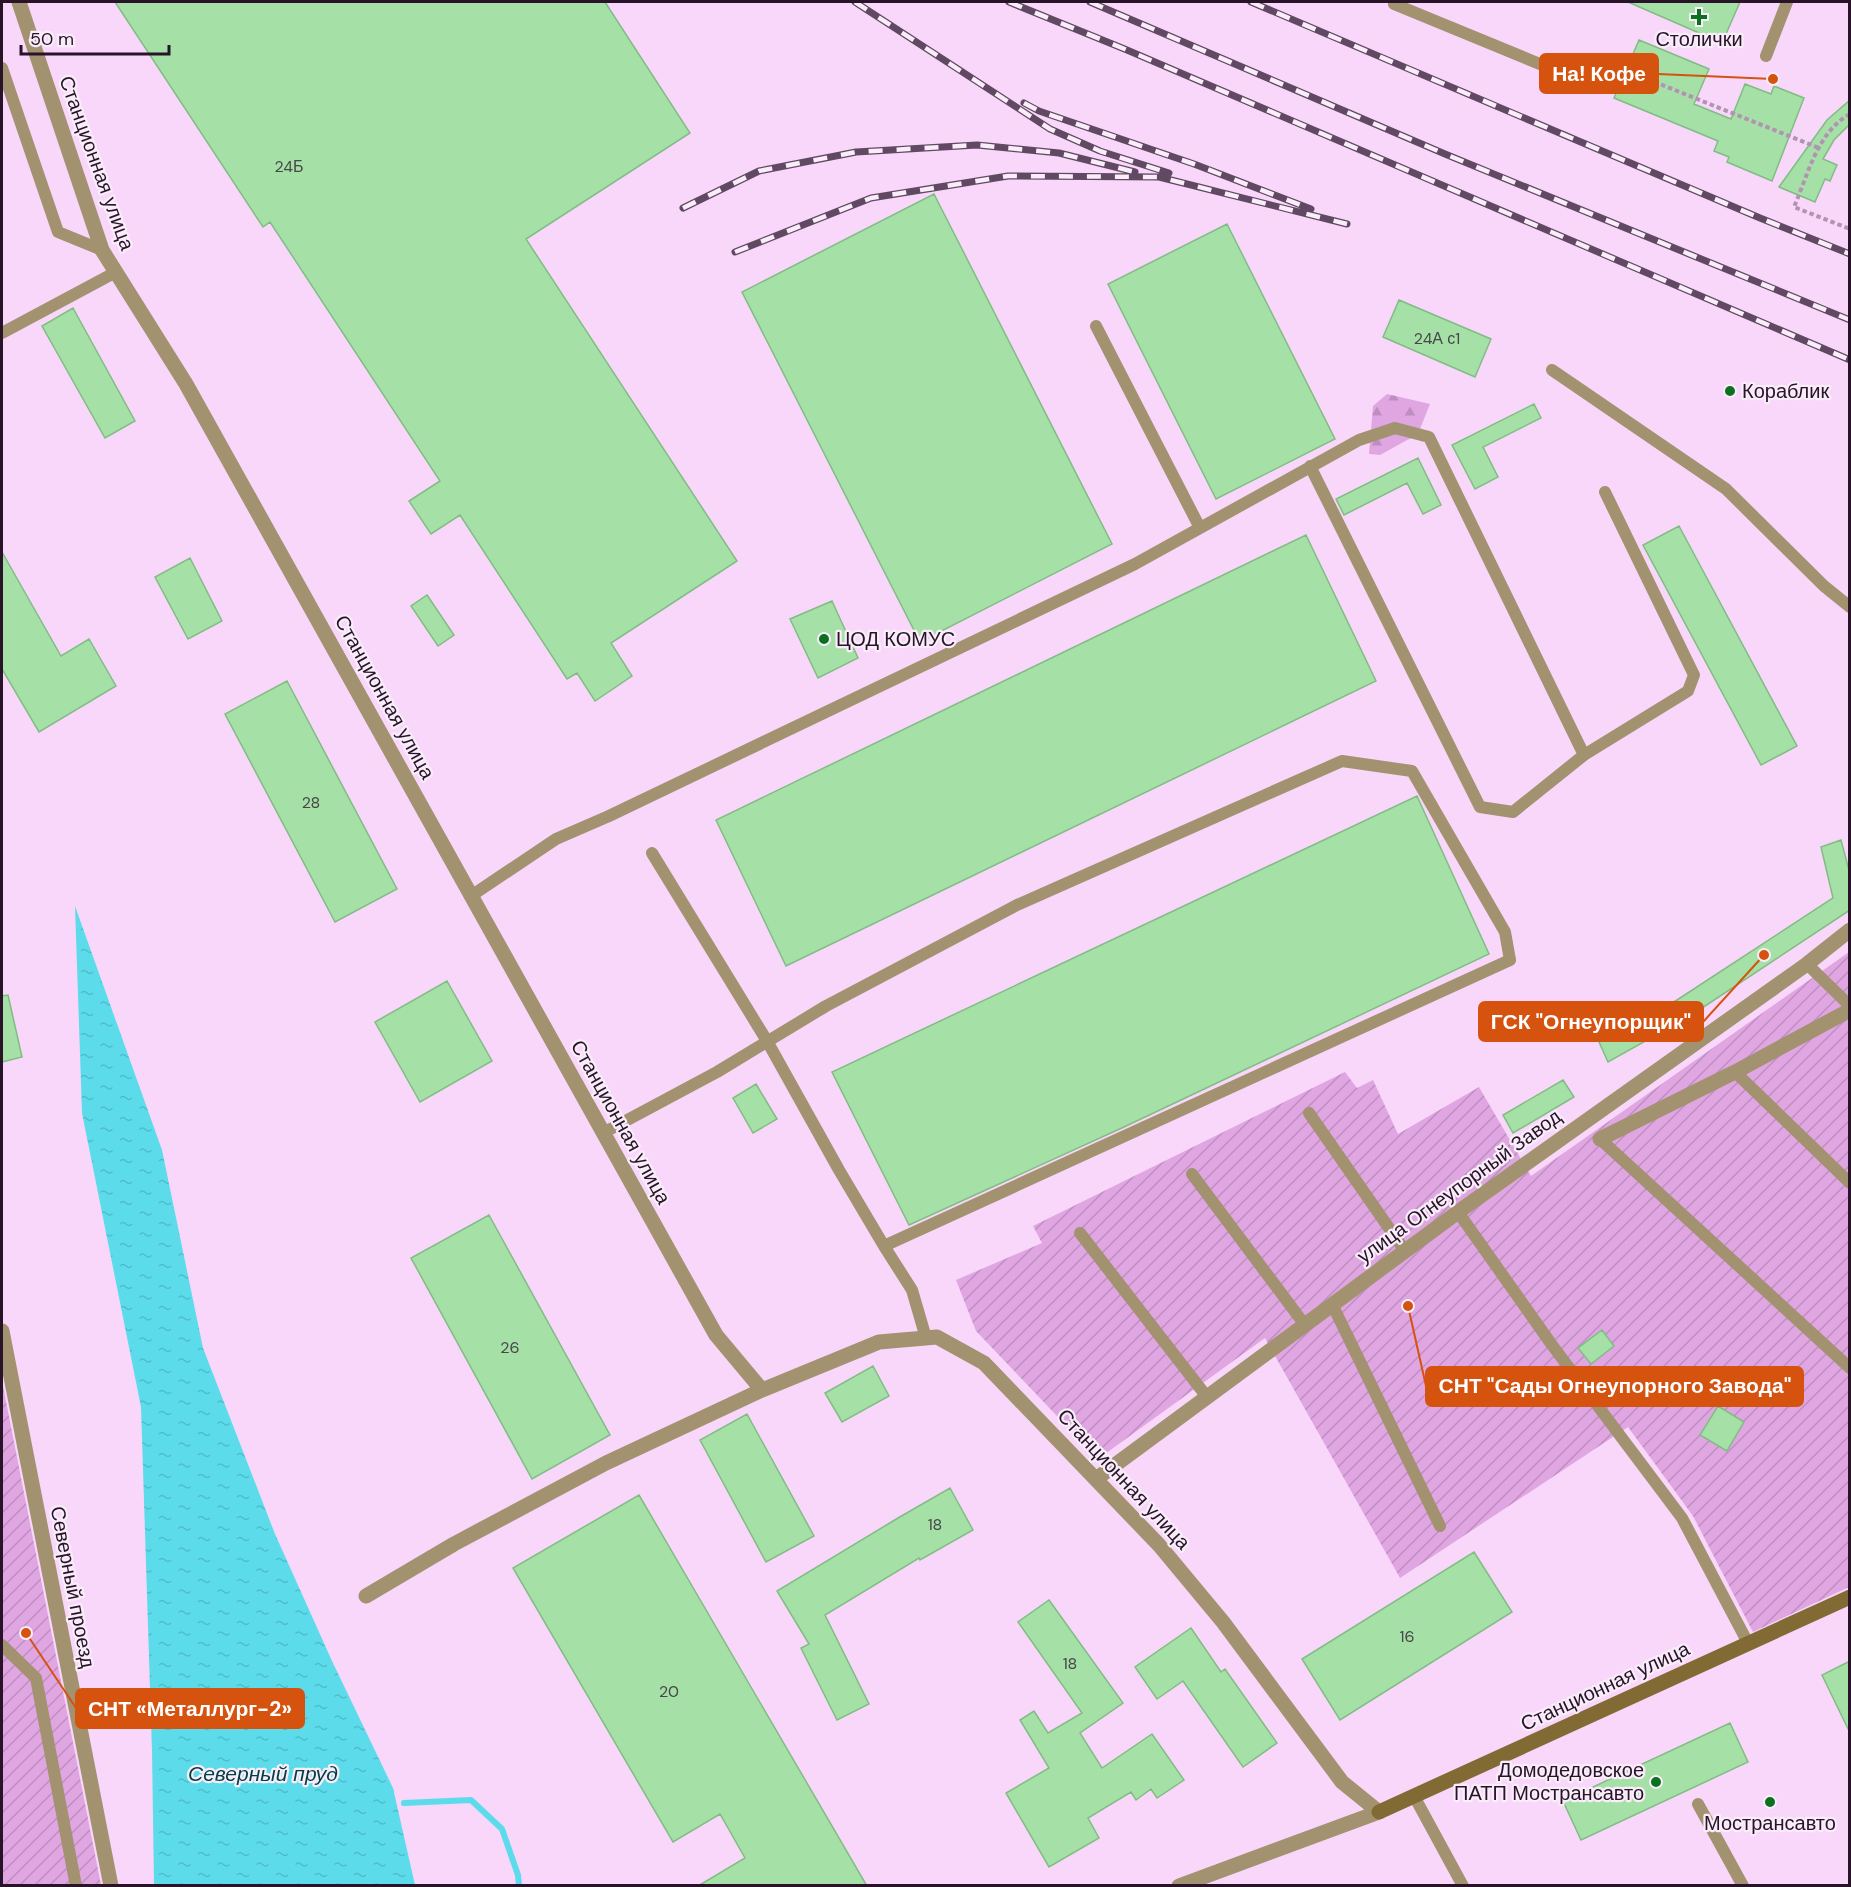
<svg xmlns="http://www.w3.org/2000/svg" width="1851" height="1887" font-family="'DM Sans',sans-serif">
	<defs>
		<pattern id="forest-firs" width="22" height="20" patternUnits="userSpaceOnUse" patternTransform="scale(1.5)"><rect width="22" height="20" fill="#dfa6e1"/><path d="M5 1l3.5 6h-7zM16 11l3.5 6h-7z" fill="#bf8ec1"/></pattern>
		<pattern id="garden-furrows" width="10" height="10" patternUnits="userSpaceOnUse" patternTransform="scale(1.5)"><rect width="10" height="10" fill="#dfa6e1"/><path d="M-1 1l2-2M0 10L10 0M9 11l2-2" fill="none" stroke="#bf8ec1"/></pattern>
		<pattern id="water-ripples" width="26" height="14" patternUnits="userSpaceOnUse" patternTransform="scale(1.5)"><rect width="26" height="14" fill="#5cdcea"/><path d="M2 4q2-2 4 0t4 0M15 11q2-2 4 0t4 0" fill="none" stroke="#50bcc9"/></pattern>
	</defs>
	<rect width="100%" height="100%" fill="#f9d7fa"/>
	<path fill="url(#forest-firs)" d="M1387,394L1430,404L1418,434L1380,455L1369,454L1373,406Z"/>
	<path fill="url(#garden-furrows)" d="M1849,952V1587L1753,1632L1693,1516L1628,1427L1400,1578L1265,1338L1098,1459L976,1331L956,1280L1042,1243L1033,1226L1345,1072L1357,1088L1373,1080L1398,1134L1479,1087L1531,1176Z
		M2,1381L101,1885H2Z"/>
	<path fill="url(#water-ripples)" d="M75,906L162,1150L203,1348L275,1534L332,1661L393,1788L415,1885H154L152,1751L141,1407L82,1113Z"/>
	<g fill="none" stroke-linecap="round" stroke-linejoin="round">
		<path stroke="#5cdcea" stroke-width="6" d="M404,1803L471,1800L502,1829L518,1875L519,1886"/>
	</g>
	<path fill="#a5e0a7" stroke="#82bc85" stroke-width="1.5" d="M115,2H605L690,133L526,239L737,561L611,643L632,676L595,701L577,673L567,679L460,515L431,534L409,501L440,481L270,222L263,227Z
		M1628,2H1740L1722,43Z
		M1639,40L1709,69L1694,104L1731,119L1745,84L1771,94L1774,86L1804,98L1772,181L1727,162L1729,157L1714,151L1718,141L1614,98Z
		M1850,100V124L1834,140L1823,159L1837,165L1830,181L1825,179L1815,202L1779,187L1827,120Z
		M934,194L1112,544L920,642L742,292Z
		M1227,224L1335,439L1216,499L1108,284Z
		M1399,300L1491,339L1475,377L1383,337Z
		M73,308L135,421L105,438L42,326Z
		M1534,404L1541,418L1483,447L1498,477L1475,489L1452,445Z
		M1418,458L1441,505L1423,514L1407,483L1344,515L1336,499Z
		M1679,526L1797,746L1761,765L1643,545Z
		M1306,535L1376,681L786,966L716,820Z
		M2,552L61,656L89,639L116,686L39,732L2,669Z
		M190,558L222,621L188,639L155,577Z
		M427,595L454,635L438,646L411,606Z
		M832,601L858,658L818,678L790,619Z
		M287,681L397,889L335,922L225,714Z
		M1417,796L1489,954L1124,1127L909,1225L832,1072Z
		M1841,840L1850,874V910L1690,1016L1608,1062L1599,1042L1677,1000L1833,898L1821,847Z
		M447,981L492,1061L420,1102L375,1022Z
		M8,995L22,1057L2,1062V996Z
		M1563,1080L1574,1097L1513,1133L1503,1115Z
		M756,1084L777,1119L753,1133L733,1098Z
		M489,1215L610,1435L532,1479L411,1258Z
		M1602,1330L1614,1346L1591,1364L1578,1348Z
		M873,1366L889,1396L842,1422L825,1393Z
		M1718,1406L1744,1422L1727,1451L1700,1435Z
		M747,1414L814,1536L766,1562L700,1440Z
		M950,1488L973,1530L920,1560L919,1558L825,1615L869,1704L837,1720L801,1648L809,1644L777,1591L898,1518Z
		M639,1495L867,1886H698L745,1858L720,1814L673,1842L513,1568Z
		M1474,1552L1512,1612L1340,1720L1302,1659Z
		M1049,1600L1123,1703L1080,1733L1102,1768L1152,1734L1184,1780L1157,1798L1151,1789L1136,1800L1131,1792L1088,1818L1099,1838L1049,1867L1006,1793L1049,1768L1020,1720L1034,1711L1048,1733L1082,1713L1018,1622Z
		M1191,1628L1221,1672L1225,1669L1277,1743L1243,1767L1183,1681L1157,1699L1135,1667Z
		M1850,1661V1733L1822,1675Z
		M1730,1723L1748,1762L1581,1840L1563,1801Z"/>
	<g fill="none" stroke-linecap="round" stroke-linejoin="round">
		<path stroke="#b193b2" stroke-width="4" stroke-dasharray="4.5 3" stroke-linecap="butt" d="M1560,66L1610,64L1819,148
			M1850,114C1817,132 1808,175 1794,207L1850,229"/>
		<path stroke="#a29270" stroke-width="12" d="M1394,4L1547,67
			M1766,56L1787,2
			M2,68L58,232L102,250
			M1096,326L1200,528
			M2,333L116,272
			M1552,370L1726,489L1824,586L1850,607
			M1584,755L1688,691L1694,675L1605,492
			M652,853L767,1041L839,1170L884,1246
			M471,896L556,839L609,816L1135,564L1359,440L1395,428L1429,437L1584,755L1513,812L1480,807L1310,466
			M1807,964L1850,1006
			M1735,1072L1850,1183
			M1309,1113L1405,1251
			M603,1133L717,1072L826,1006L1017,905L1342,761L1412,771L1505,932L1510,960L884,1246L912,1290L926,1338
			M1600,1139L1850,1368
			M1192,1174L1305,1325
			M1458,1212L1552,1345L1682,1518L1748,1643
			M1080,1233L1207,1397
			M1332,1304L1440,1526
			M2,1645L36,1678L76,1886
			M1414,1796L1463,1886
			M1698,1804L1743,1886"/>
		<path stroke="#a29270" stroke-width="15" d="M19,2L102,250L186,384L716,1335L762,1390
			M1600,1139L1735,1072L1850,1010
			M2,1331L111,1886
			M1096,1479L1458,1212L1807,964L1850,930
			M366,1596L454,1544L606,1463L762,1390L879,1342L937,1337L984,1363L1159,1545L1223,1622L1342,1782L1379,1812
			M1179,1886L1379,1812"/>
		<path stroke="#826a35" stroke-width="15" d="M1379,1812L1850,1597"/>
		<defs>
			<path id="rail" d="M855,2L1050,129L1100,151L1169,173
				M1009,2L1127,50L1850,360
				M1090,2L1445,154L1850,320
				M1251,2L1760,218L1850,254
				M1024,103L1039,111L1194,164L1311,209
				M683,208L759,171L856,152L977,145L1059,153L1135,172
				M735,252L871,198L1008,176L1159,177L1347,224"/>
		</defs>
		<use href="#rail" stroke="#624963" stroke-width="7"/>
		<use href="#rail" stroke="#f8edf9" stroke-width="4.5" stroke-dasharray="14" stroke-linecap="butt"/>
	</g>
	<g fill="#0b7121" stroke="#f8edf9" stroke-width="2">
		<path d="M1696 8h6v6h6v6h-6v6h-6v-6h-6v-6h6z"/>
		<circle cx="1730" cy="391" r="6"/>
		<circle cx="824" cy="639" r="6"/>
		<circle cx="1656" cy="1782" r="6"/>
		<circle cx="1770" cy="1802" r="6"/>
	</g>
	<g text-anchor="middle" stroke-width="4.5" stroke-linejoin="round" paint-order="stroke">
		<g font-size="16" fill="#474648">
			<text x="289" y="172">24Б</text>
			<text x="1437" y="344">24А с1</text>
			<text x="311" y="808">28</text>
			<text x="510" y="1353">26</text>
			<text x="935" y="1530">18</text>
			<text x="1407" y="1642">16</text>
			<text x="1070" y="1669">18</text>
			<text x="669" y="1697">20</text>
		</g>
		<g font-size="20" fill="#281329" stroke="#f8edf9">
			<text x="1699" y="46">Столички</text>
			<text x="1742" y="398" text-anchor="start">Кораблик</text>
			<text x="836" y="646" text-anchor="start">ЦОД КОМУС</text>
			<text x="1644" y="1777" text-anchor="end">Домодедовское<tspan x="1644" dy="23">ПАТП Мострансавто</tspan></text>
			<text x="1770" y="1830">Мострансавто</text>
		</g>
		<g font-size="20" fill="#281329" stroke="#f8edf9">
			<text transform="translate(97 163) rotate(70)" y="7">Станционная улица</text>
			<text transform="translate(385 697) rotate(61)" y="7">Станционная улица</text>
			<text transform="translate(621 1122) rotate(61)" y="7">Станционная улица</text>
			<text transform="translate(1459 1186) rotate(-36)" y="7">улица Огнеупорный Завод</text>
			<text transform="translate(1124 1479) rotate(47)" y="7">Станционная улица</text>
			<text transform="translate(73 1587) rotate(79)" y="7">Северный проезд</text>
			<text transform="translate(1605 1686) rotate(-25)" y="7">Станционная улица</text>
		</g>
		<g font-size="21" font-style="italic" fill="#013f45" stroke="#f8edf9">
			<text x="263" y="1781">Северный пруд</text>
		</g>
	</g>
	<path fill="none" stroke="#d5520f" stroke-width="2" d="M1773 79L1658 74M1764 955L1703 1022M1408 1306L1426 1386M26 1633L76 1708"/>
	<g fill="#d5520f" stroke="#f8edf9" stroke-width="2">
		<circle cx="1773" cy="79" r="6"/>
		<circle cx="1764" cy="955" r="6"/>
		<circle cx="1408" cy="1306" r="6"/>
		<circle cx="26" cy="1633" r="6"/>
	</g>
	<g fill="#d5520f" stroke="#d5520f" stroke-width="2">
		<rect x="1540" y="54" width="118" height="39" rx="6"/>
		<rect x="1479" y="1002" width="224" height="39" rx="6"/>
		<rect x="1426" y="1367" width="377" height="39" rx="6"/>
		<rect x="76" y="1689" width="228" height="39" rx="6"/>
	</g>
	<g font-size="21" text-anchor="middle" font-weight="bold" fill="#fff">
		<text x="1599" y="81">На! Кофе</text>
		<text x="1591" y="1029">ГСК "Огнеупорщик"</text>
		<text x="1615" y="1393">СНТ "Сады Огнеупорного Завода"</text>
		<text x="190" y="1716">СНТ «Металлург-2»</text>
	</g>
	<rect width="1851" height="1887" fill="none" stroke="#281329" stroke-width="6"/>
	<path d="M21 45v9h148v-9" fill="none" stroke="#281329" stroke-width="3"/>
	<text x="30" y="45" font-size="18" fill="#281329" stroke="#f8edf9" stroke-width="4.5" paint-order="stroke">50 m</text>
</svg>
